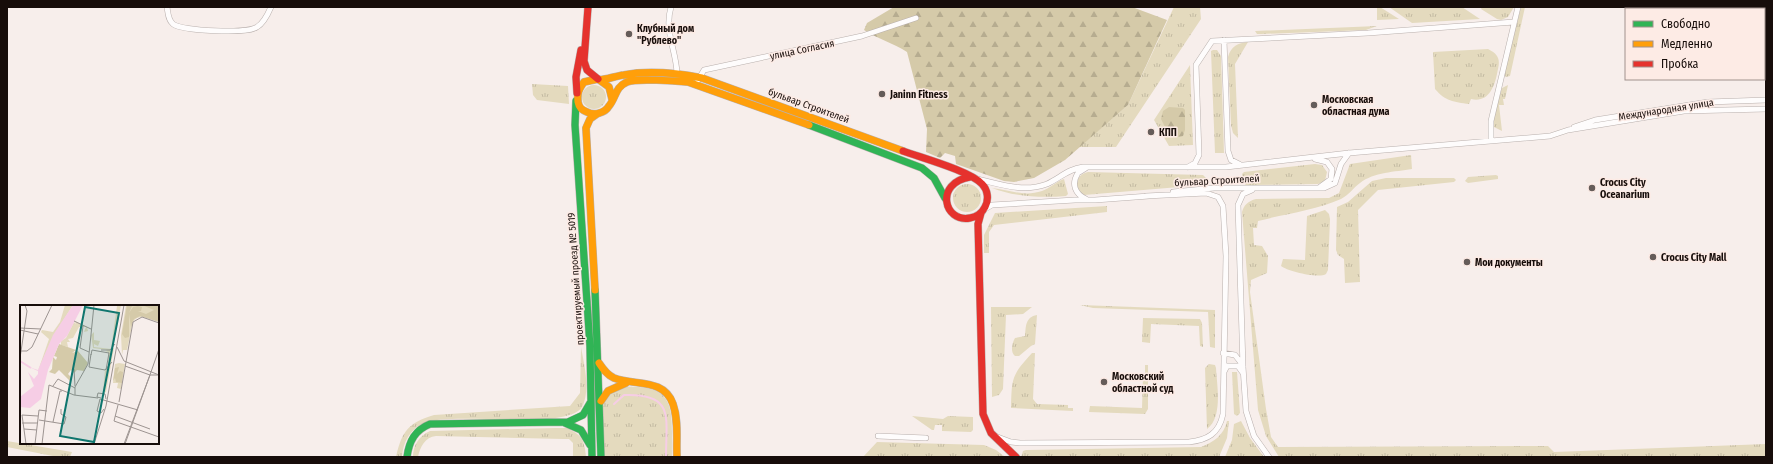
<svg xmlns="http://www.w3.org/2000/svg" width="1773" height="464" font-family="'Fira Sans Condensed',sans-serif">
	<defs>
		<pattern id="grass-tufts" width="24" height="20" patternUnits="userSpaceOnUse"><rect width="24" height="20" fill="#e4dabe"/><path d="M3 7l-1-3M5 7V3M7 7l1-3M15 17l-1-3M17 17v-4M19 17l1-3" fill="none" stroke="#c3baa2"/></pattern>
		<pattern id="forest-firs" width="22" height="20" patternUnits="userSpaceOnUse"><rect width="22" height="20" fill="#d5caa9"/><path d="M5 1l3.5 6h-7zM16 11l3.5 6h-7z" fill="#b6ac90"/></pattern>
	</defs>
	<rect width="100%" height="100%" fill="#f7eeeb"/>
	<path fill="url(#grass-tufts)" d="M1174,7H1200L1201,19L1116,147H1079L1128,105Z
		M1377,7H1380L1399,19L1377,20Z
		M1389,7H1462L1480,19L1412,23Z
		M1482,7H1514L1508,17L1501,20L1497,19L1481,9Z
		M1521,7H1525L1510,76L1506,77L1504,75Z
		M1377,26L1366,30L1261,34H1257L1255,31Z
		M1248,42L1235,64L1238,138L1233,133L1231,125L1228,57C1231,46 1238,43 1248,42Z
		M1488,49C1493,52 1496,53 1498,58C1500,63 1498,68 1497,74C1494,88 1488,103 1471,99L1469,104C1454,102 1445,101 1435,89L1433,52Z
		M1213,50H1217L1221,56L1224,153H1215L1211,51Z
		M1190,65L1193,145L1169,146L1154,120Z
		M532,84L568,86L569,104L537,100L533,95Z
		M1508,85L1505,99H1503L1504,105H1499L1502,131L1494,127L1493,118L1502,88Z
		M582 97a12 12 0 1 1 24 0a12 12 0 1 1-24 0Z
		M1411,155L1412,169C1395,172 1374,172 1360,183C1353,188 1349,195 1341,199C1316,210 1285,214 1258,221L1257,228H1253L1254,245L1262,246L1268,256L1267,273L1251,280L1250,292L1266,409L1271,437L1278,447L1548,446L1554,452L1766,444V457H1279L1266,436L1258,410L1242,212C1244,205 1248,201 1256,199L1329,198L1339,193L1350,164Z
		M1315,164L1322,165L1327,172L1325,181L1318,184L1246,185L1243,183L1242,174L1244,172Z
		M1088,172L1203,175L1207,179L1203,185L1084,195C1073,188 1075,175 1088,172Z
		M1496,175L1498,176V179L1468,183L1465,181L1468,177Z
		M1386,178H1454L1456,180L1454,182L1378,190L1358,210L1360,282L1345,283L1344,259L1338,255L1336,250L1337,207L1348,202L1372,181Z
		M1064,179L1068,194L1066,196C1042,198 1015,197 992,188C1010,190 1024,197 1042,191C1050,188 1057,181 1064,179Z
		M953 198a14 14 0 1 1 28 0a14 14 0 1 1-28 0Z
		M1107,206V212L994,225L989,232V253H984V235L995,213Z
		M1325,210L1329,214L1330,219L1328,270L1326,274C1319,279 1287,271 1281,266L1283,259L1305,260L1307,216Z
		M1080,305L1215,310V348L1210,347L1208,312L1093,308Z
		M991,307H1032L1023,314L1006,315L1003,389L999,395L992,397Z
		M1037,315L1035,344L1031,346L1019,356H1015C1010,352 1012,343 1015,338L1025,336C1026,327 1025,317 1037,315Z
		M1143,318L1200,319L1202,323L1203,347L1200,346L1199,326L1151,324L1150,343L1142,342Z
		M581,347C584,364 591,390 582,407C568,431 452,411 424,423C410,429 403,442 402,457H396C402,431 408,423 434,415L570,406L580,393Z
		M1032,353H1035L1033,399L1037,404L1068,405V408H1073V411L1011,408C1012,378 1011,376 1032,353Z
		M1209,364L1215,365L1216,368C1217,386 1223,417 1207,429L1205,368Z
		M1145,365H1148V409L1145,414L1089,412L1090,406L1142,408L1143,376H1145Z
		M1232,372H1237L1240,413L1237,416L1234,414Z
		M622,387C680,383 671,412 672,457H603V400L613,390Z
		M912,416L943,419L948,416L973,417V430L971,432L942,431V425H935L934,430H932Z
		M1227,421H1229L1227,438L1219,457H1021L1023,451L1026,450L1201,447C1214,442 1224,435 1227,421Z
		M1241,421L1250,438L1264,457H1225L1232,440L1234,424Z
		M555,428H570V430C583,435 585,444 586,457H573V443L569,439H564L436,436C425,437 420,447 418,457H413C413,445 419,436 430,431Z
		M7,441L72,452L70,457H58L7,447Z
		M877,442L984,445L996,450L1005,457H863Z"/>
	<path fill="url(#forest-firs)" d="M894,7H1132L1167,20L1128,105L1065,160L1034,178L1014,182L1004,181L956,164L955,156L945,153L940,158L926,152L927,129L907,52C893,43 878,39 864,30L867,23Z
		M1169,107L1183,108L1185,110V130L1183,136L1177,137L1169,135L1161,119L1163,111Z"/>
	<g fill="none" stroke-linecap="round" stroke-linejoin="round">
		<path stroke="#f6cde5" stroke-width="2" d="M614,404L624,395C675,393 666,417 666,457"/>
		<defs>
			<path id="street" d="M167,7C168,13 168,20 173,24C182,31 247,34 257,27C264,23 268,14 271,7
				M671,7C664,31 676,50 677,73
				M1224,40L1228,151L1231,160L1239,164
				M698,80L704,70L862,36L916,18
				M1574,127L1595,120L1708,102L1766,100
				M1491,141V121L1518,7
				M1315,159L1327,162L1332,169L1331,179L1320,187
				M1188,167L1195,163L1199,155L1196,65L1212,41L1368,33L1514,22
				M1086,168L1078,173C1071,184 1075,194 1086,199
				M977,179C1000,184 1023,193 1047,184C1060,178 1068,169 1083,167H1226L1349,153L1550,136L1568,130L1684,111L1766,109
				M1252,190L1243,194L1238,205L1243,367L1246,411L1254,436L1269,457
				M1173,192L1214,188H1324L1335,183L1341,164L1349,153
				M985,209L992,205L1075,200H1095L1149,196
				M1223,353L1235,355L1242,364
				M1224,372L1227,366H1238L1243,373
				M878,436L926,438
				M995,436L1011,442L1020,443L1189,442C1207,440 1219,434 1223,414L1226,256L1223,206L1218,197L1206,193L1146,196"/>
			<path id="fast" d="M576,101L575,125L590,346L592,457
				M809,125L922,168L934,178L945,198
				M595,290L601,457
				M565,423L581,430L590,445
				M407,457C409,441 415,430 430,424L568,422L583,415L590,403"/>
			<path id="slow" d="M600,80C608,79 616,76 624,75C650,70 676,73 702,78L903,151
				M612,99L609,87L598,79L584,82C579,89 577,93 578,102C579,108 582,110 587,112C594,116 605,113 609,106C616,98 615,87 627,82C636,78 677,81 688,82L809,125
				M595,290L586,128L590,119L597,114
				M599,363C603,369 607,375 614,378C635,386 664,378 673,404C679,421 676,440 677,457
				M601,401L608,391L626,383"/>
			<path id="jam" d="M588,7L584,61L587,70L598,79
				M577,93L576,77L581,50
				M903,151C922,158 970,171 982,184C988,190 989,200 985,207C982,213 976,217 970,218C944,223 934,183 970,177
				M981,213L978,224L983,414L991,433L1016,457"/>
		</defs>
		<use href="#street" stroke="#b9b0ad" stroke-width="6"/>
		<use href="#fast" stroke="#b9b0ad" stroke-width="8"/>
		<use href="#slow" stroke="#b9b0ad" stroke-width="8"/>
		<use href="#jam" stroke="#b9b0ad" stroke-width="8"/>
		<use href="#street" stroke="#fefcfc" stroke-width="5"/>
		<use href="#fast" stroke="#30b455" stroke-width="7"/>
		<use href="#slow" stroke="#ff9f0a" stroke-width="7"/>
		<use href="#jam" stroke="#e5322d" stroke-width="7"/>
	</g>
	<g fill="#655c59" stroke="#fdebe5" stroke-width="1.5">
		<circle cx="629" cy="34" r="4"/>
		<circle cx="882" cy="94" r="4"/>
		<circle cx="1314" cy="105" r="4"/>
		<circle cx="1151" cy="132" r="4"/>
		<circle cx="1592" cy="188" r="4"/>
		<circle cx="1653" cy="257" r="4"/>
		<circle cx="1467" cy="262" r="4"/>
		<circle cx="1104" cy="382" r="4"/>
	</g>
	<g text-anchor="middle" stroke-width="3" stroke-linejoin="round" paint-order="stroke">
		<g font-size="10" font-weight="bold" fill="#170d0a" stroke="#fdebe5" text-anchor="start">
			<text x="637" y="32">Клубный дом<tspan x="637" dy="12">"Рублево"</tspan></text>
			<text x="890" y="98">Janinn Fitness</text>
			<text x="1322" y="103">Московская<tspan x="1322" dy="12">областная дума</tspan></text>
			<text x="1159" y="136">КПП</text>
			<text x="1600" y="186">Crocus City<tspan x="1600" dy="12">Oceanarium</tspan></text>
			<text x="1661" y="261">Crocus City Mall</text>
			<text x="1475" y="266">Мои документы</text>
			<text x="1112" y="380">Московский<tspan x="1112" dy="12">областной суд</tspan></text>
		</g>
		<g font-size="10" fill="#170d0a" stroke="#fdebe5">
			<text transform="translate(802 49) rotate(-12)" y="4">улица Согласия</text>
			<text transform="translate(809 105) rotate(20)" y="4">бульвар Строителей</text>
			<text transform="translate(1666 109) rotate(-9)" y="4">Международная улица</text>
			<text transform="translate(1217 180) rotate(-3)" y="4">бульвар Строителей</text>
			<text transform="translate(575 279) rotate(-94)" y="4">проектируемый проезд № 5019</text>
		</g>
	</g>
	<g transform="translate(20 305)">
		<rect width="139" height="139" fill="#f7eeeb"/>
		<path d="M45,0H53L34,30L18,66L29,34L21,27L22,25L33,27L40,17ZM101,0L93,43L91,44L88,45L73,43L71,30L74,27V35L80,36L78,41L74,39V42L91,44L97,1ZM106,0H139V17L124,11L117,13L113,16L107,45H103L102,50L101,30ZM55,16L67,22L68,26L64,27L66,22H59L53,33L48,34L50,37H47L48,42L41,40V36L46,33L54,17L56,19ZM94,43L86,87L83,88L85,65L89,64L88,47L85,46ZM99,58L105,59L101,84L97,83L98,78H93L95,59Z" fill="#e4dabe"/>
		<path d="M107,0L112,1L109,8L113,2L118,1L122,2L121,6H118L126,9L134,5L122,0L139,1V17L120,11L114,14L111,22L109,9V32L105,33L102,29ZM39,39L56,45L52,48L58,46L68,58L64,66L57,65L54,68L51,65L48,69L51,72V77L39,65L35,69L29,67L32,64L33,52L36,55L37,52L34,51ZM99,62L97,69L100,66L103,67L102,78L96,77L95,73L93,76L95,63Z" fill="#d5caa9"/>
		<path d="M53,0H63L47,31L39,39L28,65L21,94L10,103L0,102V92L14,81L8,67L14,74L18,69V66L9,62L18,65L33,30Z" fill="#f6cde5"/>
		<path fill="none" stroke="#f6cde5" stroke-width="2" d="M0,56L11,63"/>
		<path fill="none" stroke="#9d9491" stroke-width="1" d="M54,16L71,24M63,21L60,43L69,47M0,23L21,24M0,25L18,29M97,42L104,56L139,70M81,45H90L95,39M0,46H7L12,42L32,0M71,50L72,45L89,48L86,65M0,53L7,6L5,0M105,61L130,70M69,62L71,49M69,62L85,65L92,57M54,64L55,81M131,67L139,44M33,81L38,74L55,83M55,90V82L68,59L74,0M81,93L77,92L78,88L85,89L86,94M99,97L113,17L122,12L139,18M98,100L94,116L139,132M84,104L81,108L77,106L80,94L118,105M95,111L130,124M19,115L44,119L46,112L41,109V104M33,117L40,86H42M2,118H17M4,124L17,125M6,139L2,110L18,111M15,139L19,105L27,106M22,139L29,80L54,90L78,93M74,139L86,101L104,0M104,139L130,70H139M105,139L131,67"/>
		<path fill="#0f766e" fill-opacity="0.15" stroke="#0f766e" stroke-width="2" d="M65,2L99,8L74,137L40,131Z"/>
		<rect width="139" height="139" fill="none" stroke="#170d0a" stroke-width="2"/>
	</g>
	<rect width="1773" height="464" fill="none" stroke="#170d0a" stroke-width="16"/>
	<rect x="1625" y="8" width="140" height="72" fill="#fdebe5" stroke="#a1928d"/>
	<rect x="1633" y="21" width="20" height="6" fill="#30b455" stroke="#a1928d"/>
	<text x="1661" y="28" font-size="12" fill="#170d0a">Свободно</text>
	<rect x="1633" y="41" width="20" height="6" fill="#ff9f0a" stroke="#a1928d"/>
	<text x="1661" y="48" font-size="12" fill="#170d0a">Медленно</text>
	<rect x="1633" y="61" width="20" height="6" fill="#e5322d" stroke="#a1928d"/>
	<text x="1661" y="68" font-size="12" fill="#170d0a">Пробка</text>
</svg>
